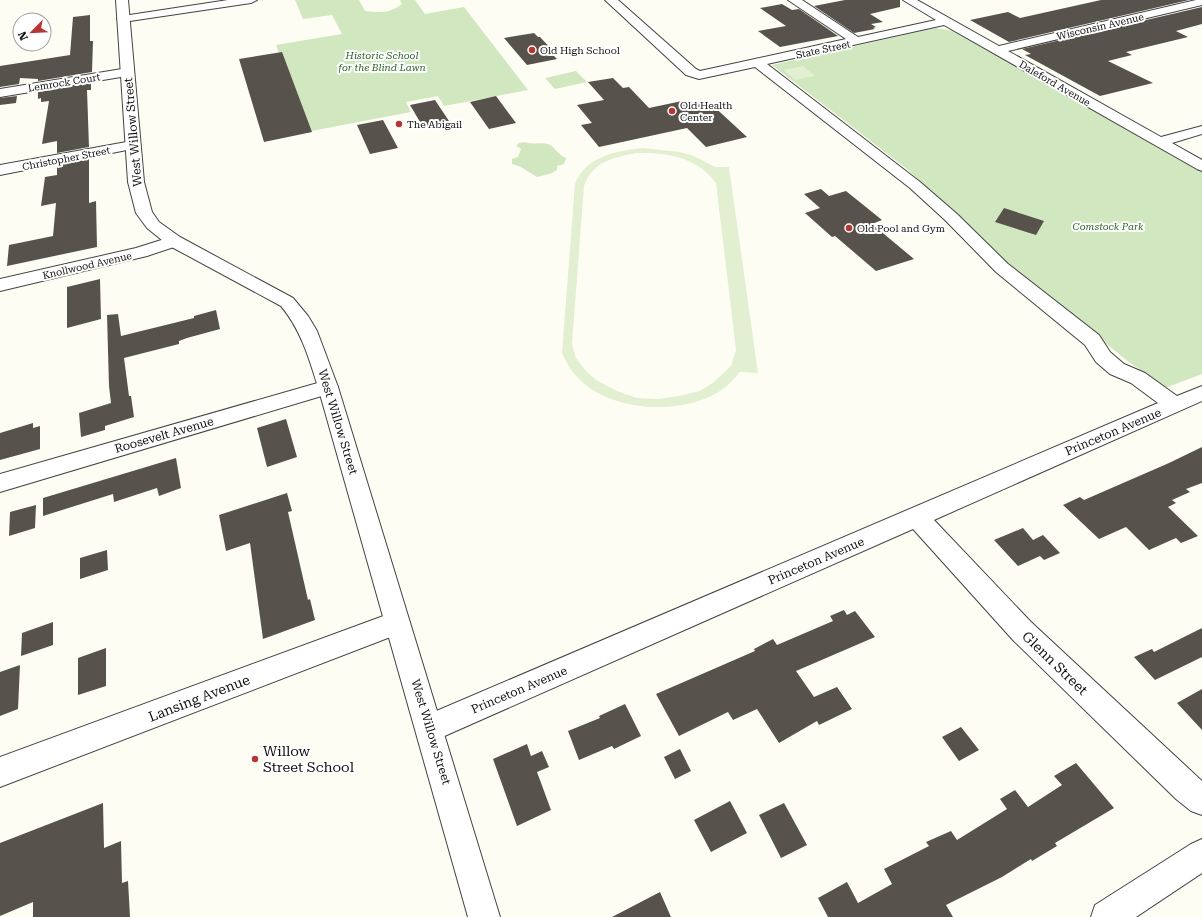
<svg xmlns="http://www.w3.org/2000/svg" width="1202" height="917" font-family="'Roboto Serif',serif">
	<rect width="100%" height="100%" fill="#fefdf4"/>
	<path fill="#d1e7bf" d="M295,0H359L365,11C379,13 391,13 402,4L400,0H415L425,14L464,7L528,90L444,106L438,96L406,102L411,112L306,132L276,45L342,34L332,15L303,19Z
		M935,28L956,31L1202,171V374L1165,388L1125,359L1018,273L907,169L772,65Z
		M576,71L587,82L555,89L545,78Z
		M525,142C532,145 540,142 548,144C555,147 558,155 566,158L564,164L557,166V170L552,173L537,177L521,167L512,164V159L518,157L521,149L516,146L519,143Z"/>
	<path fill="#e2efd1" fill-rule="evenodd" d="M803,66L815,76L795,80L784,70Z
		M643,148L680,152L694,156L715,167H729L758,373L740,372C734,379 728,386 720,391C682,416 610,412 578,378C571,371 566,362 562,353L575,184C586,156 616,151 643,148ZM636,153C667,152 697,157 716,183L736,350L731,366L714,382L700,391L679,396L658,399L637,398L617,391L596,380L585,370L576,358L572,344L584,186C593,161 613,158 636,153Z"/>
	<path fill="#58524d" d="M845,0H900V7L870,14L883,22L871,24L876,27L873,28L875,29L854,33L814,6Z
		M1101,0H1189L1009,42L970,20L1008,12L1020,18Z
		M782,4L792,10L799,9L838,36L780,47L758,31L786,26L760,8Z
		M1202,7V24L1176,31L1188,37L1126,52L1132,55L1108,61L1153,83L1100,96L1025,55L1031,54L1022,49Z
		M90,15V41H93L92,72L38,81V79L20,78L19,84L0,87V66L70,55L73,17Z
		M534,33L538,37H540L556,54L553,55L557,59L527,65L504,38Z
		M282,52L312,132L264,142L239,59Z
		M613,78L623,88L629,87L649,108L682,101L688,107L709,102L747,137L706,147L687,128L599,147L581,125L592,123L577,105L604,100L588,82Z
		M91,83V90H87L89,147L57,153V141L42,144L49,101L41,102V98L38,99V92Z
		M17,96L16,103L0,105V98Z
		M496,96L516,123L489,129L470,102Z
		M435,100L449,121L423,127L410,105Z
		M383,120L398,148L370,154L357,125Z
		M89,159V203L96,201L97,247L7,266L9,245L53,236L56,203L41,206L45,177L57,175V165Z
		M821,189L829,196L846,191L882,220L872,224L914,259L876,271L835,236L832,237L805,213L820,208L804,194Z
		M1004,208L1044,221L1036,235L995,222Z
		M100,279L101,319L67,328V287Z
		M216,310L220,329L187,338L179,341V344L124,358L129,396H131L134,417L105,426V430L81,437L79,413L111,403L109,386L107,315L118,314L121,336L194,318V316Z
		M286,419L297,457L267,467L257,428Z
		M33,423V428L40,426V449L0,460V433Z
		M1202,447V483L1186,489L1190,492L1172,500L1176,503L1168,507L1198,536L1181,543L1176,538L1149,550L1126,527L1099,539L1063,505L1080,497L1084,500L1169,463Z
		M176,458L181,488L159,496L157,488L114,502L113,494L43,516V498Z
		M287,493L292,511L288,512L308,600L310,599L315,620L263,639L250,543L226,551L219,515Z
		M36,505L35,528L9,536L10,512Z
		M1023,528L1033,540L1043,535L1060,553L1044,560L1040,556L1018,566L994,540Z
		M107,550L108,570L80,579V558Z
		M844,610L847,615L855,611L875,637L796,671L814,697L837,687L852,709L819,725L817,721L779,743L757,709L733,720L728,712L679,736L656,694L755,651L754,649L773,639L777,645L833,621L830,616Z
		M53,622V645L21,656L22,633Z
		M1202,628V657L1155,680L1134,657L1152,649L1154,652Z
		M106,648V686L78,695V658Z
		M20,665L18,709L0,716V672Z
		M1202,689V730L1177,703Z
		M625,704L641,736L614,749L612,746L579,760L568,731L600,718L599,716Z
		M961,727L979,750L959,761L942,737Z
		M527,744L531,756L542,751L549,767L537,772L551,810L517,826L493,759Z
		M680,749L691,771L675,779L664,757Z
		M1076,763L1114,808L1055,843L1057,846L1032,861L1031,859L1002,877L946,905L953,917H828L818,898L847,882L858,903L892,884L884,869L929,846L926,842L951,831L957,840L1007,809L1000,799L1015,790L1028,807L1062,785L1054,776Z
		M730,801L747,833L711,852L694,820Z
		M103,803L104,848L121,841L122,883L128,881L130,917H33V902L0,916V843Z
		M784,803L807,845L781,858L759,815Z
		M660,892L671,917H612Z"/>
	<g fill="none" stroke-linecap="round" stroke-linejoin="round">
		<defs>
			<path id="minor" d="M228,0H257L251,3L123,22L119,21L117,19L119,17L123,16Z
				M605,0H618L696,69L700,71L846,39L788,0H802L858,37L936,20L903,0H917L999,46L1196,0H1202V5L1008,51L1161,137L1202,126V134L1172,143L1202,160V171L1197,169L944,25L767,64L920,182L957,214L1008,264L1099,335L1110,352L1124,364L1145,373L1177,396L1202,386V401L934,520L1031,622L1202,781V815L1191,811L1176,799L1013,640L913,529L440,738L430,742L420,738L416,728L420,718L1158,403L1131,383L1110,374L1096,362L1085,345L996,272L945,220L910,188L755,67L699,79L686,75Z
				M128,68L133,69L134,72L133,75L0,97V89Z
				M132,141L137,142L139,145L137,148L0,175V165Z
				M174,236L180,237L182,241L180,245L147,256L0,291V279L136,248Z
				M328,380L335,382L338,387L335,392L0,492V474Z
				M397,611L406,615L410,623L406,631L0,787V757Z"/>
			<path id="tertiary" d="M116,0H128L144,182L152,212L159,222L180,237L293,298L308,316L317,331L338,387L500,917H468L318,387C309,358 301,330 281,306L168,245L147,228L136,213L128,182Z
				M1202,839V873L1136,917H1091L1095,905L1191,844Z"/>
		</defs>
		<use href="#minor" stroke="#434343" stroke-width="2"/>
		<use href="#tertiary" stroke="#434343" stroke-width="2"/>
		<use href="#minor" fill="#fff" fill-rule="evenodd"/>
		<use href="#tertiary" fill="#fff" fill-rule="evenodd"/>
	</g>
	<g fill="#b63632" stroke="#fff" stroke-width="1.5">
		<circle cx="532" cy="50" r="4"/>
		<circle cx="672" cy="111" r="4"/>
		<circle cx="399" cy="124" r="4"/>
		<circle cx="849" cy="228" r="4"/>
		<circle cx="255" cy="759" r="4"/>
	</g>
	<g text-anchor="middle" stroke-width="4" stroke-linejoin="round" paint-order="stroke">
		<g font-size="10" fill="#101010" stroke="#fff">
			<text transform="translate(1100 26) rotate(-13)" y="4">Wisconsin Avenue</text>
			<text transform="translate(823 49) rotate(-12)" y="4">State Street</text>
			<text transform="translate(64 82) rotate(-9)" y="4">Lemrock Court</text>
			<text transform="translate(1055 83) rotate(30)" y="4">Daleford Avenue</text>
			<text transform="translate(66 158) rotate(-11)" y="4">Christopher Street</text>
			<text transform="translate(87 265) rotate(-13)" y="4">Knollwood Avenue</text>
		</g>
		<g font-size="10" fill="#101010" stroke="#fff" text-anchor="start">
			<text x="540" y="54">Old High School</text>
			<text x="680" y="109">Old Health<tspan x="680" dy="12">Center</tspan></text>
			<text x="407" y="128">The Abigail</text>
			<text x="857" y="232">Old Pool and Gym</text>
		</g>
		<g font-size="10" font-style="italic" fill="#2d6425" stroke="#fff">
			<text x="382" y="59">Historic School<tspan x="382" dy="12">for the Blind Lawn</tspan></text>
			<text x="1108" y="230">Comstock Park</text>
		</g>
		<g font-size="12" fill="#101010" stroke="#fff">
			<text transform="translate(133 132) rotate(-95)" y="4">West Willow Street</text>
			<text transform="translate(338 422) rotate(73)" y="4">West Willow Street</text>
			<text transform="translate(1113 432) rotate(-23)" y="4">Princeton Avenue</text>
			<text transform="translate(164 435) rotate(-16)" y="4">Roosevelt Avenue</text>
			<text transform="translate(816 561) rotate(-23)" y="4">Princeton Avenue</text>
			<text transform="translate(519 690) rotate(-23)" y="4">Princeton Avenue</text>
			<text transform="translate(431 732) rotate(73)" y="4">West Willow Street</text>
		</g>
		<g font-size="14" fill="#101010" stroke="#fff">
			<text transform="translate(1055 663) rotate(44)" y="5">Glenn Street</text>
			<text transform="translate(199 698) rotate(-21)" y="5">Lansing Avenue</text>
		</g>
		<g font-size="14" fill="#101010" stroke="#fff" text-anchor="start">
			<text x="263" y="756">Willow<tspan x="263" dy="16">Street School</tspan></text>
		</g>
	</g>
	<g transform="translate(32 32) rotate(246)"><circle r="19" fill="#ffffff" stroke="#9f9f9f"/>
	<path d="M0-3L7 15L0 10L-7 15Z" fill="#b63632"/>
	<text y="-6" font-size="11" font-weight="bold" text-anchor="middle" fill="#101010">N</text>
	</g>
</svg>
